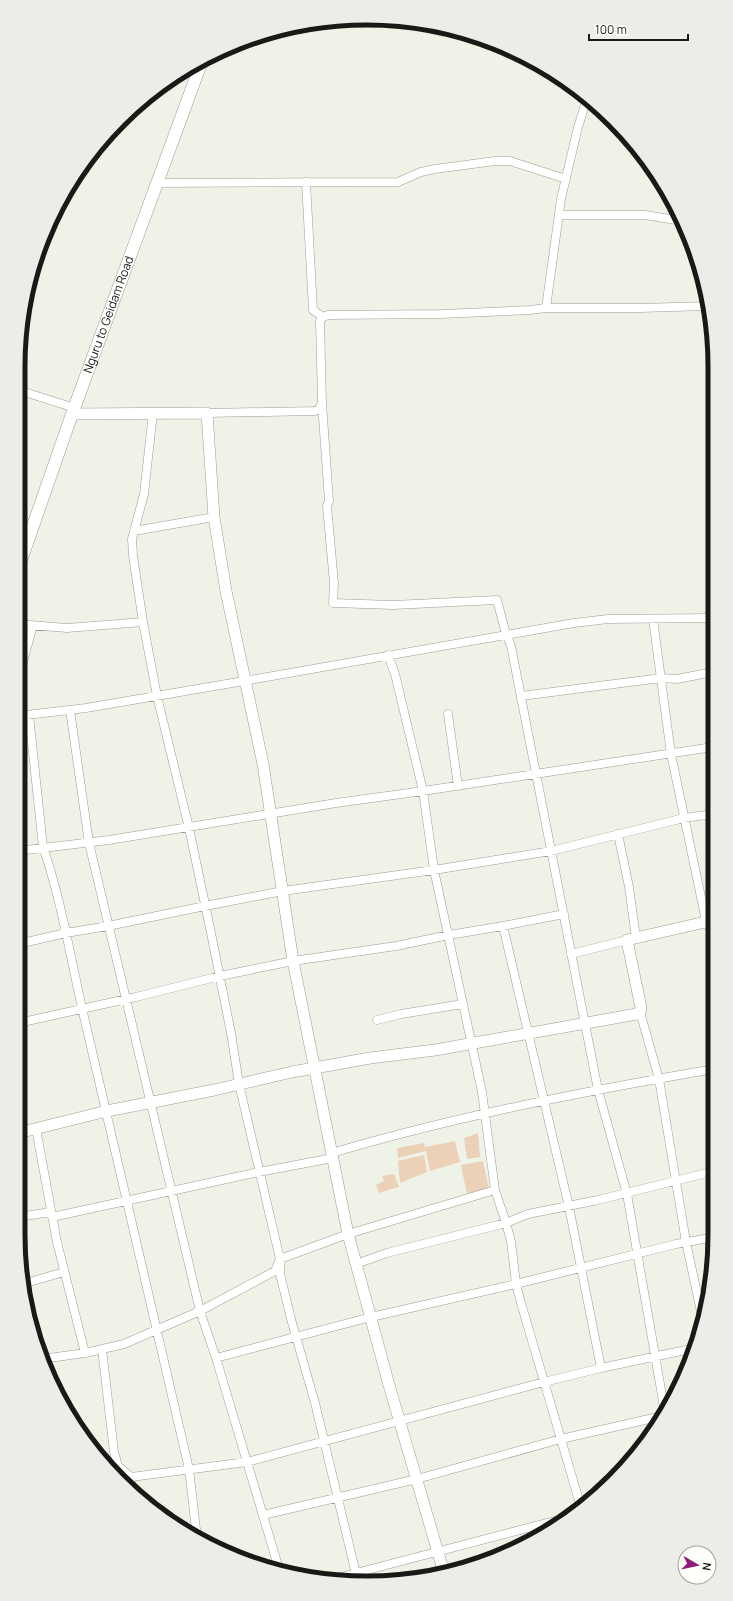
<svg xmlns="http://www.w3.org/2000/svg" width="733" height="1601" font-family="Manrope,sans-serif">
	<rect width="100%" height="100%" fill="#eff3e7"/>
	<path fill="#ecd1b9" d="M478,1133L480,1157L467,1159L464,1138Z
		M455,1141L460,1162L430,1171L426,1151L398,1158L397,1148L424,1143L425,1147Z
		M424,1155L427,1172L400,1183L398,1161Z
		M483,1161L489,1189L467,1195L461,1165Z
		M394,1174L399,1187L379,1193L376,1185L384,1181L382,1176Z"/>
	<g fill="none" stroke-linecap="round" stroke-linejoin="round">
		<defs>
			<path id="street" d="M306,182L313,310L323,317
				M157,183L398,182L421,172L435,169L495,161H510L566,179
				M559,215H645L682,221
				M546,308L561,199L578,127L587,99
				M18,390L75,408
				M322,403L329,501L327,506L334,583L333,603L393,605L497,600L506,634L511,646L598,1090L627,1194L664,1407
				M153,413L144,494L132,539L133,556L143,622L157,696L189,828L211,933L231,1033L239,1084L280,1259V1274L291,1319L315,1403L357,1578
				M207,413L315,411L319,409L322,403L320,321L323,317L328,315L442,314L530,310L546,308H640L708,306
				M134,531L214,517
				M653,619L671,754L706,921L711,931L714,946
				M18,624L67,628L143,622
				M388,655L395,674L423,791L434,870L482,1092L495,1190L506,1223L511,1241L516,1284L521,1303L580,1504
				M18,680L33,625
				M521,696L661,678L677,679L713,672
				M70,710L89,843L200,1311L216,1358L279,1569
				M448,714L458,786
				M29,715L43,847C61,899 70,955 82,1008L189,1469L197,1538
				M18,716L86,708L244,681L574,623L608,619L713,618
				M618,834L629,887L636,938
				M18,851L109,840L336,803L423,791L713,747
				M503,926L569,1207L601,1368
				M18,944L66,933L108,926L205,906L283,891L434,870L551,851L684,818L714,814
				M571,954L627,940
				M640,1012L659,1079L686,1242L703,1321
				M377,1020L401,1014L463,1004
				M18,1023L136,997L220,976L293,961L396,946L449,935L503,926L564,914
				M36,1129L57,1242L85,1353
				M332,1153C457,1116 586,1091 714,1069
				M18,1217L51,1212
				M52,1217L259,1172L333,1158
				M356,1264L387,1253L506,1223L528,1214L598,1200L715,1171
				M26,1283L64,1272
				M102,1349L114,1452L118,1466L131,1477V1486
				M216,1358L371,1317L516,1284L676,1244L715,1237
				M42,1359L85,1353L124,1344L200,1311L275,1271L280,1259L348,1234L495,1190
				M107,1466H118
				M131,1477L247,1462L544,1382L601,1368L695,1348
				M263,1515L417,1479L561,1439L658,1417
				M337,1578L562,1519"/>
			<path id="secondary" d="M72,414L207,413L214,517L226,591L263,764L293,961L348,1234L389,1385L444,1573
				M18,1133L107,1111L214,1090L292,1072L370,1058L435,1050L637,1014L640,1012L641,1008L627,940L714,920"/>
			<g id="primary">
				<path id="s1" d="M18,569L72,414L202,61"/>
			</g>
		</defs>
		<use href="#street" stroke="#9b9e93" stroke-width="9"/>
		<use href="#secondary" stroke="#9b9e93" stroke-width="12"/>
		<use href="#primary" stroke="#9b9e93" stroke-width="13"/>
		<use href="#street" stroke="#fff" stroke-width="8"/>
		<use href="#secondary" stroke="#fff" stroke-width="11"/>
		<use href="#primary" stroke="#fff" stroke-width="12"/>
	</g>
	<g text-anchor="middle" stroke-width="3.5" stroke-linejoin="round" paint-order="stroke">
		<g font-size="12" fill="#191a16" stroke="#fefffa">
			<text dy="4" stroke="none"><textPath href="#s1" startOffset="270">Nguru to Geidam Road</textPath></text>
		</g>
	</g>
	<path d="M0 0H733V1601H0ZM366 25H367A341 341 0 0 1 708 366V1235A341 341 0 0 1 367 1576H366A341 341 0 0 1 25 1235V366A341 341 0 0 1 366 25Z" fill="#ecede8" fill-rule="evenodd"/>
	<path fill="none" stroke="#191a16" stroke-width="5" d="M366 25H367A341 341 0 0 1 708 366V1235A341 341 0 0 1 367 1576H366A341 341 0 0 1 25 1235V366A341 341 0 0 1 366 25Z"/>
	<g transform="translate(697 1565) rotate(99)"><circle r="19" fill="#fefffa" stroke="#a2a39f"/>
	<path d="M0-3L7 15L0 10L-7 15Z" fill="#921c7a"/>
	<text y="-6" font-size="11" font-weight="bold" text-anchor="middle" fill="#191a16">N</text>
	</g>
	<path d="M589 34v6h99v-6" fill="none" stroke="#191a16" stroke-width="2"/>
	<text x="595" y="34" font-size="12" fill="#191a16" stroke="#fefffa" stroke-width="3" paint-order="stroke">100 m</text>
</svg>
